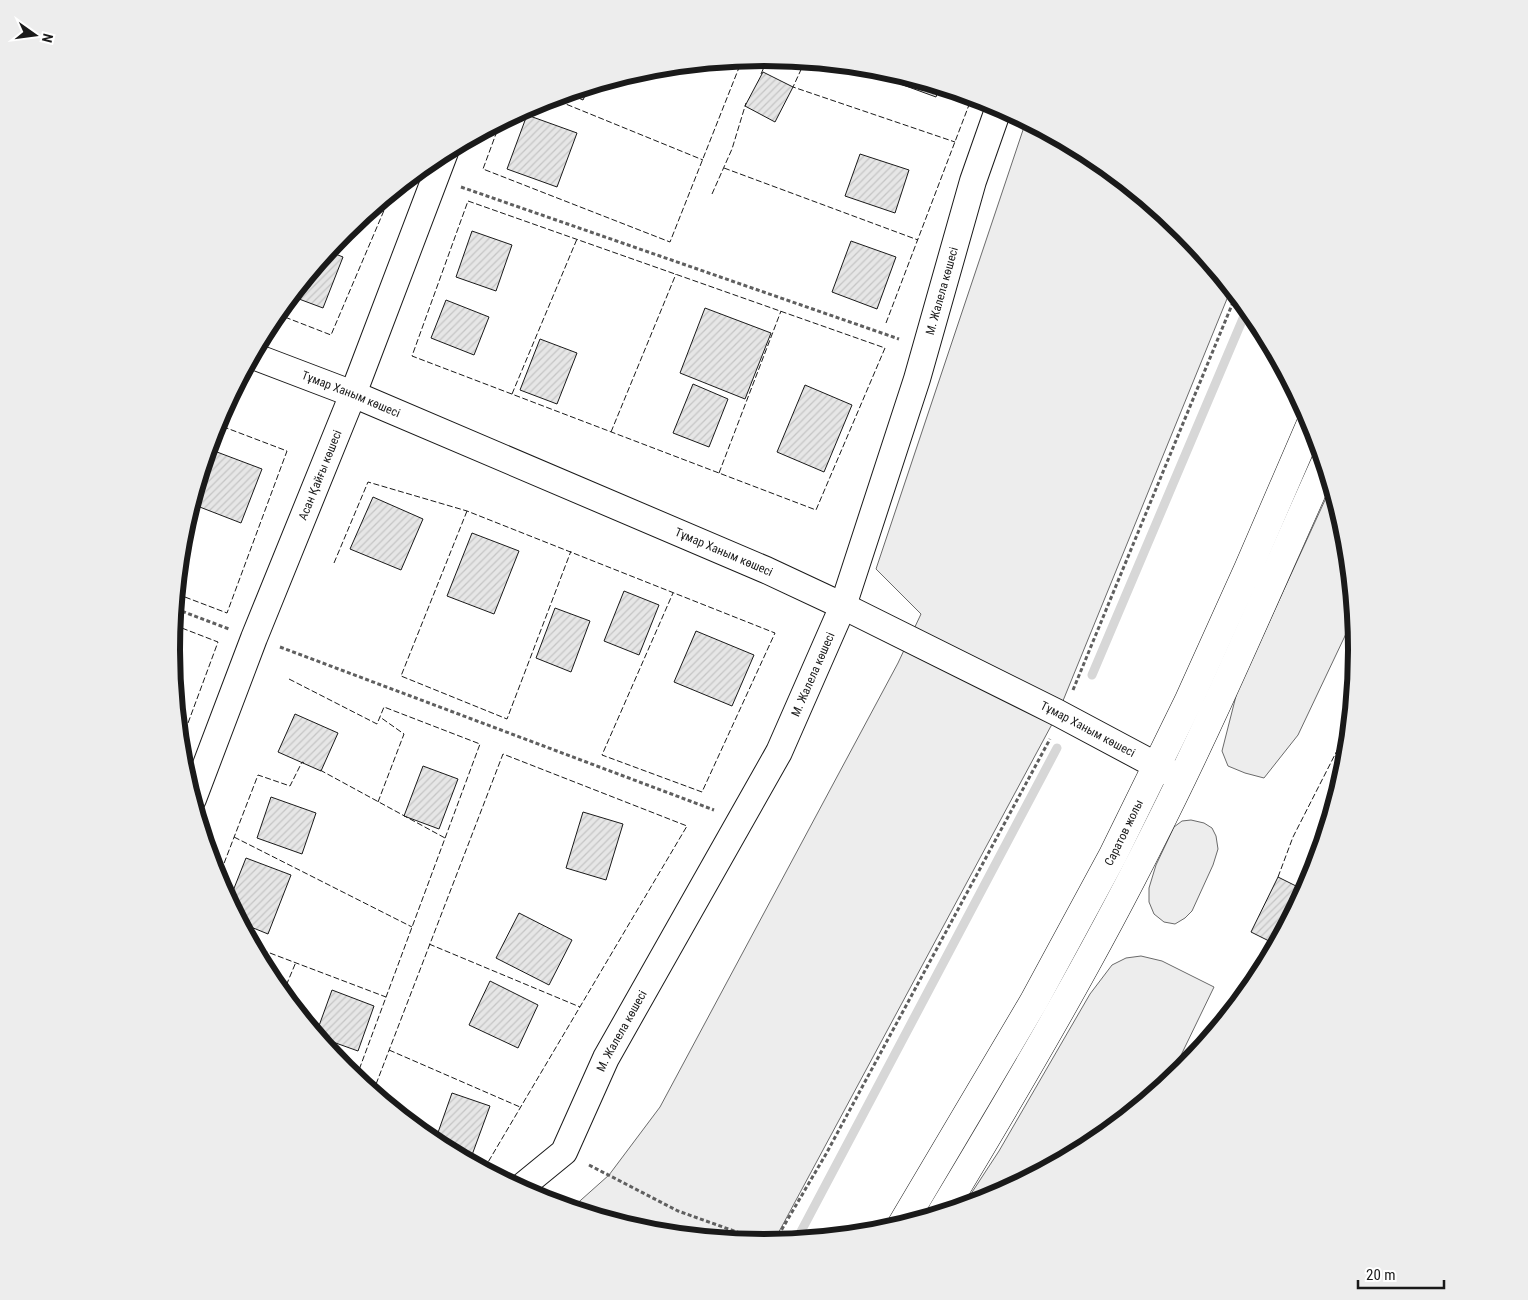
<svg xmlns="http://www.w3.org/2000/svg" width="1528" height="1300" font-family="'Roboto Condensed',sans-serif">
	<defs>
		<pattern id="building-hatch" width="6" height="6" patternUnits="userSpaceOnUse" patternTransform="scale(1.25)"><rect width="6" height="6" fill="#e6e6e6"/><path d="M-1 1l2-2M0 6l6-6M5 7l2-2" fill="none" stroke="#c5c5c5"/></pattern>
	</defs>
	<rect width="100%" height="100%" fill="#fff"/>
	<path fill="#ededed" stroke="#6a6a6a" d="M1026,121L1093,158L1183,231L1231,289L1058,713L781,1228L773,1242H764L648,1231L572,1208L609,1175L660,1107L898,663L921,614L876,569Z
		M1331,487L1345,535L1353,619L1298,735L1264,778L1245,773L1228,766L1222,751L1237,692Z
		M1191,820L1204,823L1212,828L1216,836L1218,849L1213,865L1192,911L1185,918L1175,924L1164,922L1154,914L1149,902V888L1156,865L1174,827L1182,821Z
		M1141,956L1162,961L1214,987L1169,1080L1093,1143L990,1197L963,1206L999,1151L1090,994L1112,965L1126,958Z"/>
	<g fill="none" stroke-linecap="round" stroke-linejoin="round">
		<path stroke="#d7d7d7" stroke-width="9" d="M1092,675L1247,309
			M797,1239L1057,748"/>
	</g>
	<path fill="url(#building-hatch)" stroke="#1a1a1a" d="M875,68L939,87L936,97L873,74Z
		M763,72L793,87L775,122L745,106Z
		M589,87L583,100L567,93Z
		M527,115L577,133L557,187L507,169Z
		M860,154L909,170L895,213L845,196Z
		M472,231L512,245L496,291L456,277Z
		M851,241L896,257L877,309L832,292Z
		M328,251L343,257L323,308L291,296Z
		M446,300L489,317L474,355L431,338Z
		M705,308L771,333L745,399L680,373Z
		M540,339L577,353L557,404L520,390Z
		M693,384L728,399L709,447L673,433Z
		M805,385L852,405L824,472L777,452Z
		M209,449L262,469L241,523L192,504Z
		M373,497L423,519L401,570L350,549Z
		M472,533L519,551L494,614L447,596Z
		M624,591L659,605L639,655L604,641Z
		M555,608L590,621L571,672L536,658Z
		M696,631L754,655L732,706L674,682Z
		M172,656L182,659L174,680Z
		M295,714L338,733L321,771L278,752Z
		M423,766L458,779L439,829L404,816Z
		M271,797L316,813L302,854L257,838Z
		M583,812L623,824L606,880L566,868Z
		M246,858L291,875L268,934L241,923L229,901Z
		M1278,877L1304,890L1275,944L1251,932Z
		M519,913L572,940L549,985L496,958Z
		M490,981L538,1005L518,1048L469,1025Z
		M332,990L374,1006L358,1051L319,1037L316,1034Z
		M452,1093L490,1106L472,1155L435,1141Z"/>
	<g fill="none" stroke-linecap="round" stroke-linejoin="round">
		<defs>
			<g id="minor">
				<path id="s1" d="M253,356L353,394L766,570L843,606L1058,713L1176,776"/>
				<path id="s2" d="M193,799L254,638L353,394L445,152"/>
				<path id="s3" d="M520,1188L564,1152L606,1058L779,752L843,606L917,379L973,181L999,107"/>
			</g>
			<g id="primary">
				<path d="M942,1212C1016,1089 1089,965 1153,837C1215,715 1268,589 1324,465"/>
				<path id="s4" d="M902,1224L1034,1001L1113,855L1188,702L1248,569L1311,423"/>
			</g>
		</defs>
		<use href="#minor" stroke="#1a1a1a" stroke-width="28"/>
		<use href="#primary" stroke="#1a1a1a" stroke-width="29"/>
		<path stroke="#5f5f5f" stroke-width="3" stroke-dasharray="4 2.5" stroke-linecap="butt" d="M461,187L899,339
			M176,609L229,629
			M280,647L714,810
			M1073,690L1236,295
			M589,1165L678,1211L751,1237L758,1242
			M775,1241L826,1154L1050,739"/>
		<use href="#minor" stroke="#fff" stroke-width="26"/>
		<use href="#primary" stroke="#fff" stroke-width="28"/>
		<path stroke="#1a1a1a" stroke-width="1" stroke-dasharray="6 2.5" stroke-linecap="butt" d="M725,61L739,67
			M805,61L793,87L955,142
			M761,74L768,58
			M551,98L703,160
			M500,123L483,169L670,242L742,60
			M724,168L918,240
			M712,194L732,149L746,103
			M468,201L885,348L816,510L412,356Z
			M277,314L331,335L391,194
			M886,323L972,97
			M512,394L577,239
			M611,432L676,274
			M719,473L781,311
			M467,511L401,676L507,719L571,551
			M334,563L368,482L467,511L775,633L702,792L602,755L673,593
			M177,594L227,613L287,451L216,424
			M174,625L218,642L181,742
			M289,679L377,724L384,707L480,744L356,1078
			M179,723L187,726
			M320,770L445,838
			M378,802L404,734L380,717
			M234,837L412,927
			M1278,877L1293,837L1349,727
			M218,879L258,775L290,786L302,762L304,763
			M429,944L580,1007
			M254,947L386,997
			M283,993L296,962
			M389,1050L520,1107
			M373,1092L503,754L687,826L484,1169"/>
	</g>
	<g text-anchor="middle" stroke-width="4" stroke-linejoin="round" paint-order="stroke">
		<g font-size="12" fill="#1a1a1a" stroke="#fff">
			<text dy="4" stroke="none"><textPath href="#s3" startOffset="1001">М. Жалела көшесі</textPath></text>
			<text dy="4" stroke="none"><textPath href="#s1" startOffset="105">Тұмар Ханым көшесі</textPath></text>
			<text dy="4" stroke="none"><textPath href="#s2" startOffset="348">Асан Қайғы көшесі</textPath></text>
			<text dy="4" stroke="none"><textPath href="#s1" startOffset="510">Тұмар Ханым көшесі</textPath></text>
			<text dy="4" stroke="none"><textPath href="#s3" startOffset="596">М. Жалела көшесі</textPath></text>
			<text dy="4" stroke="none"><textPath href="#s1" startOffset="915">Тұмар Ханым көшесі</textPath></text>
			<text dy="4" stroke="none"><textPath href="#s4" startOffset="450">Саратов жолы</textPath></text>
			<text dy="4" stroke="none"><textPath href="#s3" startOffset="191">М. Жалела көшесі</textPath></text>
		</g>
	</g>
	<path d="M0 0H1528V1300H0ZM180 650a584 584 0 1 1 1168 0a584 584 0 1 1-1168 0Z" fill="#ededed" fill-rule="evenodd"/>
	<path fill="none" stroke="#1a1a1a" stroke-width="6" d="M180 650a584 584 0 1 1 1168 0a584 584 0 1 1-1168 0Z"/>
	<g transform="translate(35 35) rotate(104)" stroke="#ffffff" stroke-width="4" paint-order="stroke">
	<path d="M0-4L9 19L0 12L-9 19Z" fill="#1a1a1a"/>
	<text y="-8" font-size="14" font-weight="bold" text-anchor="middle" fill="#1a1a1a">N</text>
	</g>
	<path d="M1358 1280v8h86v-8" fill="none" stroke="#1a1a1a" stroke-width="2.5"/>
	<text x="1366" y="1280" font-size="15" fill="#1a1a1a" stroke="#ffffff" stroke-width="4" paint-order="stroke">20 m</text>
</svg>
